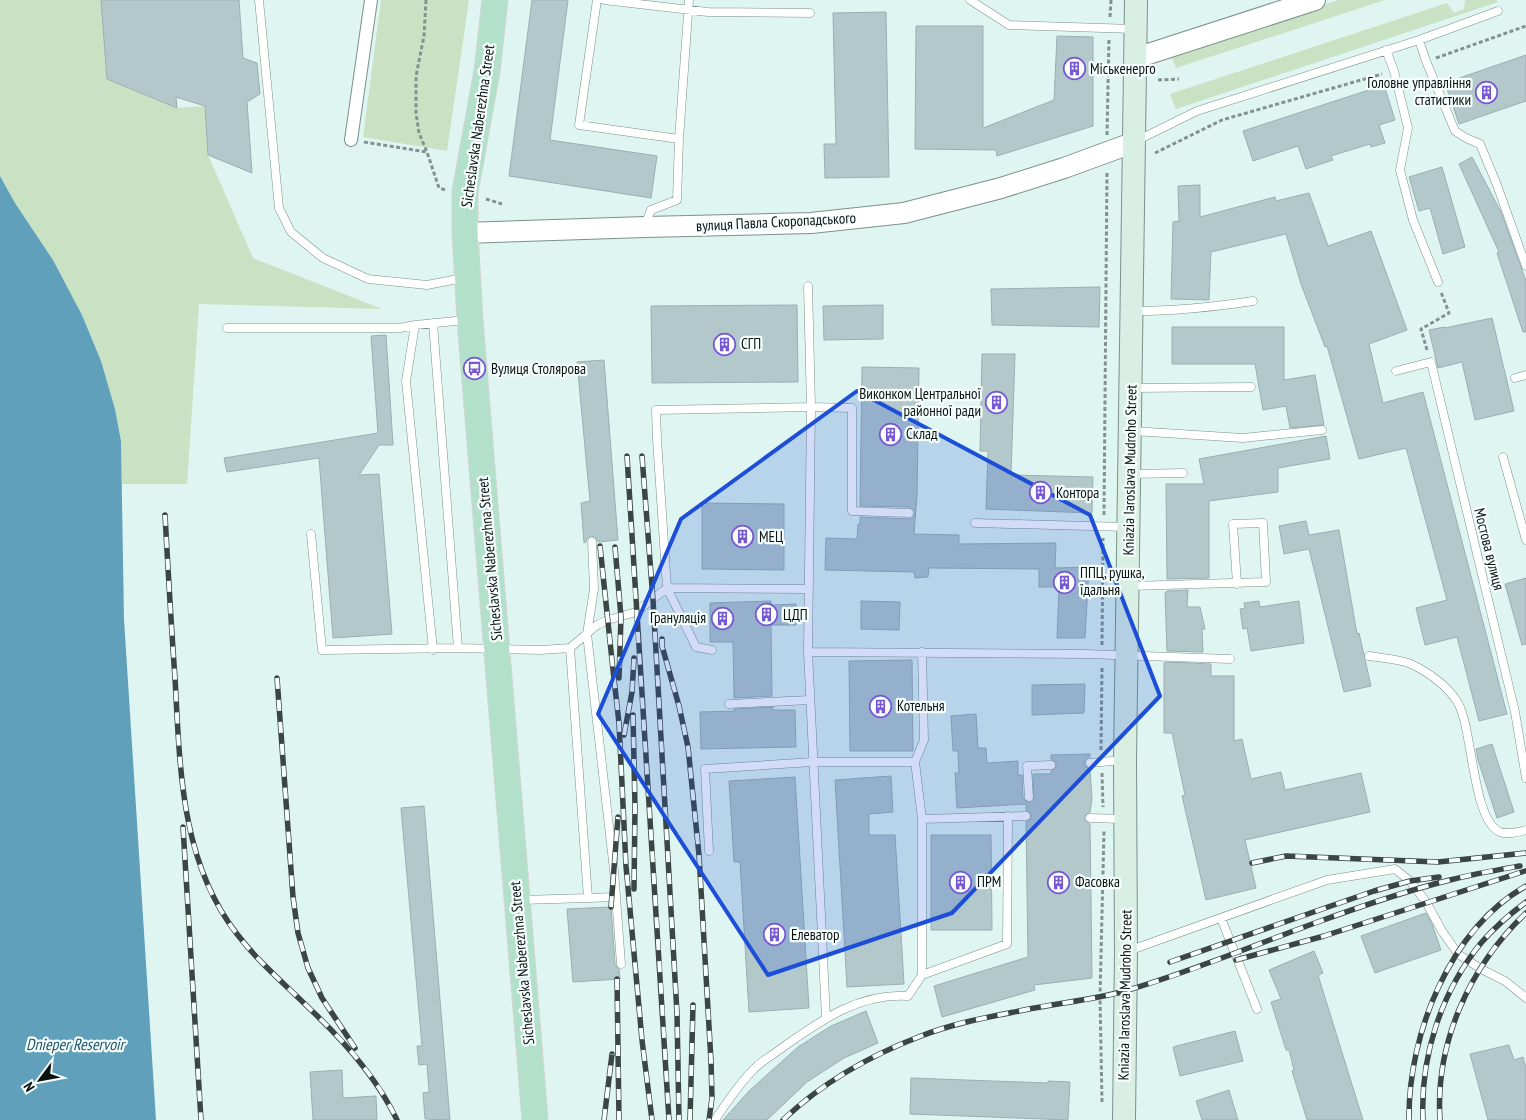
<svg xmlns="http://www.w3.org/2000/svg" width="1526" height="1120" font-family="'PT Sans Narrow',sans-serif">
	<rect width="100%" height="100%" fill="#dff5f1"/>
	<path fill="#c9e2c4" d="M0,0H101L107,79L177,108L205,106L208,155L253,258L382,309L199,304L187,484H122L121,441L115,409L101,361L82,315L53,260L15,203L0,176Z
		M381,0H469L447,151L363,137Z
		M1339,0H1385L1176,68L1170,54Z
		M1465,0H1497L1498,2L1176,109L1170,94L1447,3L1454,13L1464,9Z"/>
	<path fill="#61a0bb" d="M0,176L15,203L53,260L82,315L101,361L115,409L121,441L124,619L156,1120H0Z"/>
	<path fill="#b3c8cb" stroke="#9aafb2" d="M101,0H239L243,58L257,63L260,94L247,102L252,173L208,155L205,106L176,97L177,108L107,79Z
		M532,0H568L550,140L657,156L651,198L509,176Z
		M886,12L889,177L825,178L824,144H836L833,13Z
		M916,26H983V128L1054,100L1057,36L1093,37V126L997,156L996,150L915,149Z
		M1526,55V101L1459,124L1445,83Z
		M1384,85L1395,120L1379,125L1385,143L1371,147L1370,144L1331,156L1333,160L1306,169L1298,146L1253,161L1243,131Z
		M1472,157L1501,212L1526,281V332H1523L1497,253L1499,252L1459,164Z
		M1442,167L1465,247L1443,254L1430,208L1419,211L1409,177Z
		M1200,185V217L1275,197L1276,201L1309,193L1328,246L1371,231L1407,330L1369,344L1383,403L1423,392L1507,714L1479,721L1457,637L1425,645L1416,608L1447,600L1406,448L1359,459L1327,346L1325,347L1301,284L1286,234L1211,252L1209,300L1171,299L1173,222L1179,221L1178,186Z
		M1100,287L1099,327L992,325L991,289Z
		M797,305L798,382L652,383L651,306Z
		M883,305V339L824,340L823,306Z
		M1492,318L1514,411L1475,420L1462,362L1438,368L1429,330L1445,327V328Z
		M1172,327H1284V380L1315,375L1324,425L1290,428L1286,406L1263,410L1255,364H1172Z
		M386,335L393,445H379L359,475L379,474L392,634L333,638L319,458L227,472L224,458L378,433L371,336Z
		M982,354H1015L1011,475L1093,477L1092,513L986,509L988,451H980Z
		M604,360L618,540L598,542L595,537L591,536L587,539L586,542L584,543L581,503L590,501L577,362Z
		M862,367L919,368L917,496L914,534L959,535V544L1056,543L1055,568L1089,567L1085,638H1057L1059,587H1039V569L929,568L928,577L915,578L914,572L825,570L826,538L857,539L858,524H860V517L909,519L912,518L915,514L914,510L909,507L860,506Z
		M1326,436L1330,459L1278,468V492L1209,501V578L1167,579L1166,484H1204L1199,459Z
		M702,503L784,504V570L702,569Z
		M1306,521L1309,535L1339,530L1357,634L1359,633L1371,686L1344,692L1309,549L1284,554L1279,526Z
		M1526,578V644L1522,645L1505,584Z
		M1188,590L1187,607H1200L1205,629H1202L1203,652L1167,651L1165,593L1167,591Z
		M771,601V605L796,604V625H771L772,696L734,698L733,642H710V603Z
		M861,601L900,602L899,630L861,629Z
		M1259,601L1260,607L1299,601L1304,643L1251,651L1247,628L1243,629L1240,609L1245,608L1244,603Z
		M912,660L913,751H850L849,661Z
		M1167,662L1211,664V676H1234V741L1242,739L1251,779L1281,772L1285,790L1361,773L1370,812L1245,840L1256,888L1206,900L1182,796L1185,795L1172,733H1164V663Z
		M1085,684L1084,713L1032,715V685Z
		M773,707V710H795L796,747L701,749L700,712L735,711L734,709Z
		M976,714L978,748H986L987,763L1018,761V775H1022L1023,798L1027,802H1032L1034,799L1033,774H1051V771L1056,767V762L1051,759V755L1090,754V757L1086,759L1084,763L1086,767L1090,769L1092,799L1090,812L1086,815L1084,818L1087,822L1090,824L1092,978L1034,985L1035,990L942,1017L934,986L1028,957L1026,822L1031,819V814L1026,810V804L957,808L955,773H959L958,751H953L951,716Z
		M1492,744L1514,812L1497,818L1478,760L1476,749Z
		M891,776L893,812L869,814V835H895L904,984L847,987L835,780Z
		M795,777L809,1008L749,1012L740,862H734L729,781Z
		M424,806L450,1120L425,1119L423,1093L429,1092L427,1064L419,1065L417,1046H422L401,808Z
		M931,835H991L992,930H931Z
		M611,907L615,964L619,969L620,979L573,982L567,909Z
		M1426,913L1432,924L1441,950L1375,973L1361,936Z
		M1314,951L1323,973L1318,975L1363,1120H1307L1292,1071L1294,1070L1289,1050H1286L1271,1002L1281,999L1269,970Z
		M866,1011L878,1043L844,1058L807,1082L767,1120H723L749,1091L798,1047L831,1026Z
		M1235,1031L1243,1061L1180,1076L1173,1047Z
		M1509,1045L1514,1060L1523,1057L1526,1068V1120H1488L1470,1054Z
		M342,1070L343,1098L376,1096L377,1120H313L310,1072Z
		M911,1078L1048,1083V1081L1070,1082L1068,1120L910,1114Z
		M1229,1090L1238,1120H1202L1196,1101Z"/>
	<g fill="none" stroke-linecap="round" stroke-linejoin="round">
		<defs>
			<path id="service" d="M259,0L279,208L291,232L323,258L368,279L427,285L463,278
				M597,0L579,125L679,139
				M604,0L708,12L810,13
				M970,0L1009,25L1134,29
				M1419,40L1426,61L1455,131L1466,138L1480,144L1497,185L1526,266
				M1386,50L1394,71L1408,128L1400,170L1413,220L1438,282
				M1136,141L1197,111L1419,40L1498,11
				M645,225L651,210L677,200L679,139L689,0
				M808,286L811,407L808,652L826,1017
				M1134,311C1174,311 1214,307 1253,301
				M433,323L458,648
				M415,325L406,381L433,650
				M227,328H400L415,325L466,320
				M1396,371L1431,362L1515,712L1526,778
				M1515,378L1526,375
				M1133,388L1251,387
				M1133,431L1243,438L1322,430
				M1503,457L1526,540
				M1132,474L1183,473
				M975,523L1127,527
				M311,534L322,650L458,648L541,650L570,648L597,625L608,620L636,612L667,588L809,589
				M592,542L594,589L587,634L614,870L621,964
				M1130,586L1266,582L1263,523L1233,524L1237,584
				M712,650L696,647L667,588L657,439L656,410L811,407L852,408V511L909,513
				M808,652L1086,654L1230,659
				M1369,656C1382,658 1399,659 1411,664C1428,672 1448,686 1458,703C1473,729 1472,820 1500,832C1508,835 1518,832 1526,830
				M729,704L810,700
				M1090,763L1123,760
				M1029,797L1027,766L1051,765
				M1090,818L1123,819
				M922,819L1026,816
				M709,851L705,769L813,762H915
				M588,898L616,897
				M522,900L588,898L570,648
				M1221,918L1257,1009
				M1128,951L1327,880L1395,869L1410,881L1426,902L1442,931L1458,954L1481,969L1505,981L1526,998
				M922,975L1007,944L1008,816
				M715,1120C724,1106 743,1079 755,1068C764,1059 776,1053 786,1045C823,1019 860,993 908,996L922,975V819L915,762L924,740L922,652"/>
			<path id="pedestrian" d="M351,140L371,0"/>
			<path id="tertiary" d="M1136,58L1315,0
				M465,233L645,227L811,223L904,213L1001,188L1064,168L1135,142"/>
			<path id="secondary" d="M1124,1120L1126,952L1125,760L1136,0"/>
			<path id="primary" d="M495,0L487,71L465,192V233L470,320L535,1120"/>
		</defs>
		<use href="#service" stroke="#7c908c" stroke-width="9"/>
		<use href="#pedestrian" stroke="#7c908c" stroke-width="14"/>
		<use href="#tertiary" stroke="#7c908c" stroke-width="22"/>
		<use href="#secondary" stroke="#7c908c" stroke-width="24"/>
		<use href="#primary" stroke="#d3d4d4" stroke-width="27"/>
		<path stroke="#839290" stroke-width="3" stroke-dasharray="4 2.5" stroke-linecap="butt" d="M426,0L424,36L416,76V113L419,133L427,152
			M1110,17L1111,0
			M1436,58L1526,26
			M1158,80L1179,79
			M1107,135L1109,38
			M364,142L427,152L439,188L446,190
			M1155,153L1222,120L1382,74
			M486,199L502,204
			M1427,350L1421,329L1449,313L1441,292
			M1104,515L1107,171
			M1102,645L1103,538
			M1101,750L1102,666
			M1102,773L1103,807
			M1102,1102L1100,997L1104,831"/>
		<use href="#service" stroke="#fff" stroke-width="8"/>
		<use href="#pedestrian" stroke="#fff" stroke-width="12"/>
		<use href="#tertiary" stroke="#fff" stroke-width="20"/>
		<use href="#secondary" stroke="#d9efe4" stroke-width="22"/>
		<use href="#primary" stroke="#b2e0ca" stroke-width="25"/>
		<defs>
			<path id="rail" d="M627,456C640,678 656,899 669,1120
				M642,456L653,600L677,1013L679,1120
				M165,515C168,569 171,623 175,678C180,766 180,861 237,934C259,963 286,985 311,1010C345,1042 377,1078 397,1120
				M600,546L613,670L619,723L626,866L642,1040L652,1120
				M615,547L621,617L619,678
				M662,639V646L679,706L688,747L699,855L711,1061L712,1098L709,1120
				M277,678L293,897L298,933L308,968L322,998L355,1048
				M633,715L635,807L634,889
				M624,735L632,692L634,658
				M183,827L201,1120
				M1252,863L1286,856L1438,862L1526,853
				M611,907L618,817
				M1236,960L1324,936L1525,871
				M1170,962L1374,891L1410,881L1439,877
				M617,979L619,1120
				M604,1120L612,1054
				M690,1120L693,1005
				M783,1120C822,1083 871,1055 921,1036C954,1023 989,1017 1024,1010C1058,1003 1092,1000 1125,991C1190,972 1252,946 1315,923C1359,907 1405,891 1450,880C1473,874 1497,870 1520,866
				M1409,1120C1408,1035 1449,930 1526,886
				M1423,1120C1420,1057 1441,992 1481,943C1494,928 1510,914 1526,902
				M1440,1120C1435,1042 1470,966 1526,913"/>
		</defs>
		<use href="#rail" stroke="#3b4644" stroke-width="5.5"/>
		<use href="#rail" stroke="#f6fffd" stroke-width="4" stroke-dasharray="11" stroke-linecap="butt"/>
	</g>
	<path fill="#1d4ed8" fill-opacity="0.2" stroke="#1d4ed8" stroke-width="4" stroke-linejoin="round" d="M857,391L1090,515L1160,696L952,913L768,975L598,714L681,519Z"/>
	<defs>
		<symbol id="building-ring" viewBox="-11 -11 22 22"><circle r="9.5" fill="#f6fffd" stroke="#7758d2" stroke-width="1.5"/><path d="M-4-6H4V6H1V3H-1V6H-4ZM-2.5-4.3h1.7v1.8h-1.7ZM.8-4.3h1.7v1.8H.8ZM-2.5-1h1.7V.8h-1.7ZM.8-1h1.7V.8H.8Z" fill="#7758d2"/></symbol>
		<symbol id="bus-ring" viewBox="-11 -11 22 22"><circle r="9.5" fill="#f6fffd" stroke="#7758d2" stroke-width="1.5"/><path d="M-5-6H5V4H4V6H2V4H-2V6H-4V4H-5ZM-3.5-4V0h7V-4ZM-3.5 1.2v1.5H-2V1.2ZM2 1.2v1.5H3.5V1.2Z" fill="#7758d2"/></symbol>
	</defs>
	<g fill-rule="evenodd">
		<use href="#building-ring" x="1062" y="56" width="25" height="25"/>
		<use href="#building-ring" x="1474" y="80" width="25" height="25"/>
		<use href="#building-ring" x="712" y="332" width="25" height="25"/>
		<use href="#bus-ring" x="462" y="356" width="25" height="25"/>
		<use href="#building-ring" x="984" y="390" width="25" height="25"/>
		<use href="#building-ring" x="878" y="422" width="25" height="25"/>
		<use href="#building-ring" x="1028" y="480" width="25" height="25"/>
		<use href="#building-ring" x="730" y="524" width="25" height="25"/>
		<use href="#building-ring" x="1052" y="570" width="25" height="25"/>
		<use href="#building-ring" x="754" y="602" width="25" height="25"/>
		<use href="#building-ring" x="710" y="606" width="25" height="25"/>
		<use href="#building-ring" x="868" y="694" width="25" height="25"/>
		<use href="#building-ring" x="948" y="870" width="25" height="25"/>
		<use href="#building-ring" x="1046" y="870" width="25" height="25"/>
		<use href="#building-ring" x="762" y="922" width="25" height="25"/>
	</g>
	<g text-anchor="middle" stroke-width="4.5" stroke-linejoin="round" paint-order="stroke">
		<g font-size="15" fill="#0a1110" stroke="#f6fffd" text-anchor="start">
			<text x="1090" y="74">Міськенерго</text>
			<text x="1471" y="88" text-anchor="end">Головне управління<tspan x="1471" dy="17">статистики</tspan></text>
			<text x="741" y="349">СГП</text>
			<text x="491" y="374">Вулиця Столярова</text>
			<text x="981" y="399" text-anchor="end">Виконком Центральної<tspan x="981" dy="17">районної ради</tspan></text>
			<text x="906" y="439">Склад</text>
			<text x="1056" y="498">Контора</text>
			<text x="759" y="542">МЕЦ</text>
			<text x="1080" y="578">ППЦ, рушка,<tspan x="1080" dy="17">їдальня</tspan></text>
			<text x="783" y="620">ЦДП</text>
			<text x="706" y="623" text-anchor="end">Грануляція</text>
			<text x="897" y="711">Котельня</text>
			<text x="977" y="887">ПРМ</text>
			<text x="1075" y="887">Фасовка</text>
			<text x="791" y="940">Елеватор</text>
		</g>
		<g font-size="15" fill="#0a1110" stroke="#f6fffd">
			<text transform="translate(478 126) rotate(-82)" y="5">Sicheslavska Naberezhna Street</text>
			<text transform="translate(776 222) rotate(-3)" y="5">вулиця Павла Скоропадського</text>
			<text transform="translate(1130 470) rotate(-89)" y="5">Kniazia Iaroslava Mudroho Street</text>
			<text transform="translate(1489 549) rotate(76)" y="5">Мостова вулиця</text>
			<text transform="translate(490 559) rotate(-95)" y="5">Sicheslavska Naberezhna Street</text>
			<text transform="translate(522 963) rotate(-95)" y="5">Sicheslavska Naberezhna Street</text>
			<text transform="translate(1125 995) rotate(-89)" y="5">Kniazia Iaroslava Mudroho Street</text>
		</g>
		<g font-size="16" font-style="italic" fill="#205468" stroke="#f6fffd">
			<text x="75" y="1050">Dnieper Reservoir</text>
		</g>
	</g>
	<g transform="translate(40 1080) rotate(238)" stroke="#f6fffd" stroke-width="4" paint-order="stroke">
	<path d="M0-4L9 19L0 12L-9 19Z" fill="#0a1110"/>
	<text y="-8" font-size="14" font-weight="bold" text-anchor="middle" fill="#0a1110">N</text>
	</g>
</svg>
